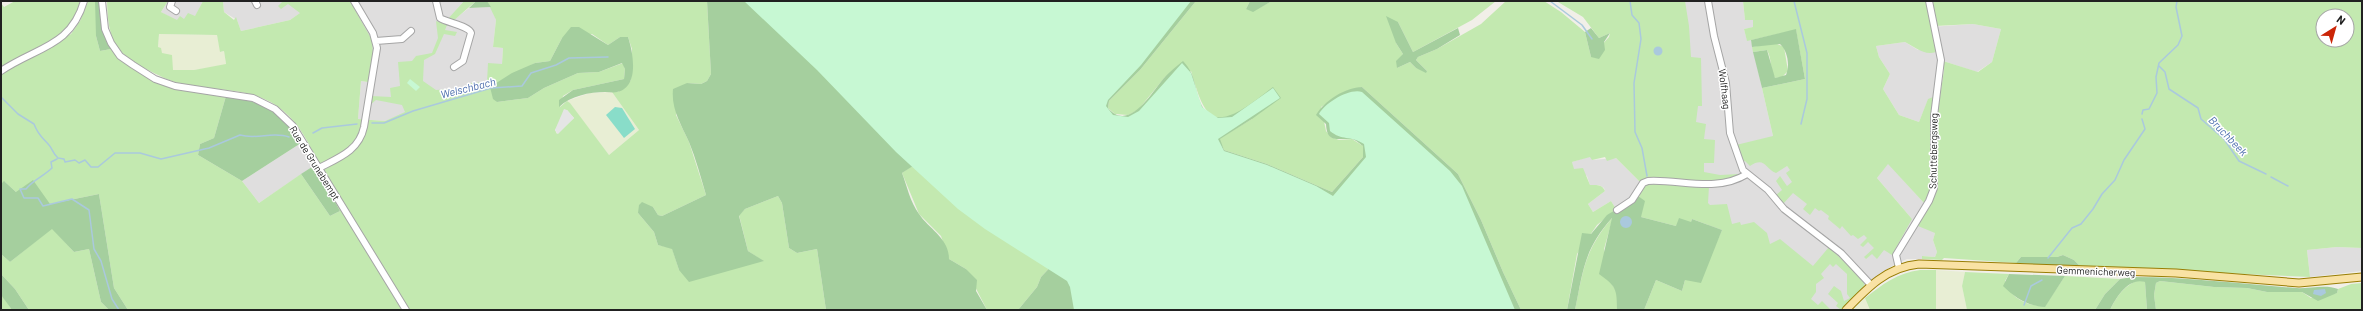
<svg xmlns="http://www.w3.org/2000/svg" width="2363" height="311" font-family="Barlow,sans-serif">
	<rect width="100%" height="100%" fill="#f1efe8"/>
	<path fill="#dfdede" d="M168,1H203L195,17L177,21L161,12Z
		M223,1H318L290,20L241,31L237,20L224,12Z
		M350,1H464L457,9L451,22L469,8L491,7L496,20L493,47L503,48L502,64L487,82L385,121L358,119L361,81L368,82Z
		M1662,1H1743L1745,20H1753L1754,27L1744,29L1747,40H1751L1773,136L1787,166L1790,169L1912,219L1877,178L1888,163L1924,203L1935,233L1933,240L1937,252L1935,257L1923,256L1922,259H1907L1892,266L1872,280L1841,310H1810L1707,224Z
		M1973,24L2001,29L1992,62L1977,72L1943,61L1933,97L1928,100L1919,122L1899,115L1883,89L1890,74L1879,57L1876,46L1905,42L1918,50L1932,37L1930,27Z
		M301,143L315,165L259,203L242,181Z
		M1591,156L1592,160L1616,158L1641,183L1635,195L1616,209L1611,201L1593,212L1588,204L1605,191L1604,188L1599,185H1590L1587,176L1573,169L1572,162Z
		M2337,247L2362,248V271L2310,277L2307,250Z"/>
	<path fill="#e8eed4" d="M159,34L217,35L221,52L224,51L226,65L194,70H173L158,47Z
		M612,92L639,130L609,155L567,101L590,93Z
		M1936,270L1965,272L1962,286L1967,310H1936Z
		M1865,298L1870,310H1852L1862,300Z"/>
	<path fill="#c3e9b0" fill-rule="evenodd" d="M15,1H82L74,21L56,38L1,69V3L4,7Z
		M88,1H95L96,3V36L100,51L111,49L155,82L174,89L226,96L214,138L200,144L198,155L242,181L259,203L301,174L330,216L340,211C319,176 313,131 277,106C250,87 213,91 182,84C169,81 158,75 146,69C113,52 108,37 107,1H168L161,12L177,20L180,16L184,19L188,13L195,16L203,1H223L224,12L234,20L236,17L241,31L290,20L300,13L288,4L281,9L278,6L283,1H350L372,40L373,54L368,82L361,81L358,119L385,121L405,112L402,105L376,100L370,105L371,96L391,97L390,88L400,86L398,62L412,61L416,56L432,53L438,38L436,21L447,25L445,30L457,32L455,36L444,34L435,54L424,60L423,81L436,90L472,88L471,83L487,82L488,63L502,64L503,48L493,47L496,20L487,1H707L711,74L707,81L701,84L687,83L676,115L689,142L706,195L662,216L658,215L653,207L638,213L654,232L658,245L672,248L679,270L763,261L748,251L739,215L745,209L778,196L782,203L789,248L797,253L817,249L826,310H128L114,288L99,194L50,204L16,192L5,182L1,184V74L71,34L80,21ZM159,34L217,35L220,52L224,51L226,64L194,70H173L172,55L162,53L161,48L158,47ZM592,34L608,45L620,37H628L632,49L631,80L618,92H612L639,130L609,155L570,103L567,101L560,107L563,96L573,90L624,79L625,69L623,63L599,72L578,73L544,88L528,98L497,102L490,87L535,63L550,61L562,38ZM567,110L574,118L557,134L555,130Z
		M464,1H476L452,22L447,20Z
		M1196,1H1250L1246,9L1259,8L1272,1H1496L1472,20L1413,52L1398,22L1396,43L1403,54L1397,68L1410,62L1416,68L1427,71L1416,60L1418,57L1437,49L1481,24L1506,1H1544L1561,12L1585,32L1591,57L1609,37L1610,33L1599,38L1583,17L1558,2L1559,1H1685L1689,26L1691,57L1701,58L1702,106H1698L1696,122L1706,124L1704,139L1715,140L1714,163H1704V172L1720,175L1739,174L1740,176L1720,183H1641L1616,158L1607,161L1605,157L1592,160L1590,157L1572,162L1574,169L1583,168L1590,185C1597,185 1602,184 1605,191L1588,204L1593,212L1611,201L1616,209L1597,225L1577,254L1567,310H1521L1503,272L1481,220L1458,174L1362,87L1347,91L1321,107L1326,131L1331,137L1339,140L1352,139L1363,146V157L1332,192L1267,164L1224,150L1219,139L1252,119L1236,113C1205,133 1198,92 1191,71L1165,77L1138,110L1128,115L1115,114L1108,108L1109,101L1140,70Z
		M1743,1H1926L1936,52C1924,56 1915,47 1905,42L1876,46L1879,57L1890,74L1883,89L1899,115L1919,122L1928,99L1933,97L1930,122L1932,181L1931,190L1924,203L1888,164L1877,178L1912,219L1892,255L1884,250L1877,259L1872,254L1866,259L1864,257L1874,248L1868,242L1863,247L1860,245L1867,238L1864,235L1858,239L1853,235L1851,236L1842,226L1840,229L1828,219L1829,216L1821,210L1819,211L1815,208L1810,215L1803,209L1807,204L1793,193L1783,204L1776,195L1782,190L1776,181L1780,176L1787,186L1792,182L1786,173L1790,170L1787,166L1776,173C1765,169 1765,156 1750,166L1745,161L1742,162L1736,145L1773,136L1762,88L1805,79L1796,30L1747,41L1744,29L1753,27V20H1745Z
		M1932,1H2362V248L2337,247L2307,250L2310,277L2081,267L2074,260L2063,255L2057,257H2021L2016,263L1944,258L1942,260L1922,259V256L1935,257L1937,252L1933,240L1935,233L1918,226L1932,200L1938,185L1936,124L1944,70L1943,61L1978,72L1992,62L2001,29L1973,24L1935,26ZM2323,16H2347V40H2323Z
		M1775,43L1784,47L1788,71L1782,77L1775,78C1770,70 1772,59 1767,50L1753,52L1752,47Z
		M916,163L1056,261L1041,277L1037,287L1018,310H987L966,269L949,259L941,236L919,214L902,173Z
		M1650,182L1709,186L1708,203L1710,205L1727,204L1732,224L1740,222L1741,225L1754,222L1767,233L1770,244L1780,239L1813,266L1829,247L1865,282L1864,286L1841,310L1836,306L1838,303L1828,294L1834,286L1841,291L1844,301L1850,298L1847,294V274L1836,264L1833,267L1830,264L1821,274L1824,278L1816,284V292L1811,299L1818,305L1822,301L1831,310H1644L1656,280L1682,291L1685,280L1714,248L1722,230L1692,219L1691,222L1676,226L1641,217C1639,203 1635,189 1650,182Z
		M1613,217L1604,249L1611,283L1617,292V310H1575C1583,270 1585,249 1613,217Z
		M52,228L74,252L89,249L101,302L109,310H29L15,289L1,274V254L10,262Z
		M1920,270H1936V310H1870L1865,298C1883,284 1897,273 1920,270Z
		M1965,272L2009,274L2005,281C2011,299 2027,306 2045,306L2065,276L2120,279L2105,294L2095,310H1967L1962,286Z
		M2140,280L2145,282L2147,310H2110C2116,297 2126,283 2140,280Z
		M2160,281L2214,287L2247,288L2267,292H2302L2311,298L2337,293L2338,289L2351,284L2362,283V310H2156L2154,295L2156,283Z
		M1,295L3,297L12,310H1Z"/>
	<path fill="#a5cf9e" d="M95,1H101L105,36L111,49L100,51L96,36Z
		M476,1H487L491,7L469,8Z
		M707,1H1196L1140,70L1109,101L1108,108C1129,133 1152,92 1164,78C1169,72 1176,67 1183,61C1198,77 1193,89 1202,106C1218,136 1257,98 1273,87L1281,98L1252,119L1220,139L1224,150L1267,164L1332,192L1363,157V146C1360,144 1355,139 1351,139C1338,138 1327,144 1326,124L1316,115C1324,101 1346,87 1362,87L1458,174L1481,220L1503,272L1521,310H1018L1037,287L1041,277L1056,261L916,164L902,173C907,186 910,202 919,214C929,229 949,238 949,259L966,269L977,280L976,291L987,310H826L817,249L797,253L789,248L782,203L778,196L745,209L739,216L748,251L764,261L689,282L679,270L672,249L658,245L654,232L638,213L639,205L642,202L653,207L658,215L662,216L706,195C701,178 696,159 689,142C681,124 671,109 673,89L687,83L701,84L707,81L711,74Z
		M1250,1H1272L1253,12L1246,9Z
		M1386,16L1398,22L1413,52L1458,28L1460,35L1437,49L1418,57L1416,60L1427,71L1426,73L1416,68L1410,62L1397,68L1396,61L1403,54L1396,43Z
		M571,27H579L608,45L620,37H628C633,52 640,87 617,92C614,93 609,92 605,92C590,92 570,96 559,107V100L573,90L624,79L625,69L622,63L599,72L578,73L544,88L528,98L497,102L493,99L490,87L512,73L535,63L550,61L562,38Z
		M1591,28L1599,38L1610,33L1604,42L1605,50L1599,59L1591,57L1585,32Z
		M1796,29L1805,79L1762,88L1753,52L1767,50L1775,78L1786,75C1790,66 1788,51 1780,44L1752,47L1751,40Z
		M226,96C263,101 281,112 301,143L242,181L198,155L200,144L214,138Z
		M315,165L340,211L330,216L301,174Z
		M33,180L50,204L99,194L114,288L128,310H109L101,302L89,249L74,252L52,229L10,262L1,254V184L4,181L16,192Z
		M1638,196L1645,201L1641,217L1676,226L1679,218L1691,222L1692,219L1722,230L1701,283L1685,280L1682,291L1656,280L1644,310H1617C1617,289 1616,286 1599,274L1612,218C1584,249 1583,271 1575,310H1567L1582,233L1591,234L1607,215Z
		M2063,255L2074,260L2081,267L2016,263L2021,257H2057Z
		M1,274L15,289L29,310H12L1,295Z
		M2009,274L2065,276L2045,307C2028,306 2015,298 2003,286Z
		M2133,277C2188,277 2241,284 2295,288C2309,289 2325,284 2338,289L2337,293L2318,301L2302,292H2267L2247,288L2214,287L2160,281L2156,283L2154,295L2156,310H2147L2145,282C2129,277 2116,297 2110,310H2095L2105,294L2120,279Z"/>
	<path fill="#c7f8d3" d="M744,1H1191L1141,65L1108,100L1106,106L1113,115L1128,117L1139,111L1182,63L1191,73L1202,107L1218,118L1232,117L1273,88L1280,98L1218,139L1224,151L1267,165L1316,186L1333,196L1366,157L1364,144C1350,135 1342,141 1330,131L1329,123L1319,114C1325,103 1349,88 1362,92L1450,171L1462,186L1515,310H1074L1070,287L1067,281L985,229L958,209L896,152L817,70Z
		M410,79L420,87L416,91L407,83Z"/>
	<path fill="#89ddc9" d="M615,107L622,108L635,129L624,138L606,115Z"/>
	<path fill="#e5e5e5" d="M564,109L567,110L574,118L558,134L555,130Z"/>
	<path fill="#aac9dd" d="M1653.5 51a4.5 4.5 0 1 1 9 0a4.5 4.5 0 1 1-9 0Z
		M1620 222a6 6 0 1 1 12 0a6 6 0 1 1-12 0Z
		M2325,289L2326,293L2321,296L2313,294L2314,290Z"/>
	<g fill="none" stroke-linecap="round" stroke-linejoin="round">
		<path stroke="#aac9dd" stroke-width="1.5" d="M1550,1L1582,25L1592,39
			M1630,1L1632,15L1639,23L1641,39L1634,83L1635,132L1642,148L1647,176
			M1794,1L1807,53V99L1801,124
			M2159,66L2165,72L2169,89L2198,108L2201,119L2224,139L2239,161L2266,174
			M1,97L18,114L34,124C38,135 42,137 49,145C52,148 53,154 58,158L64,159L65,162L75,160L79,163L85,160L91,167H98L115,153H140L161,159L209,148L240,135C257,140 273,131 289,137
			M2142,114L2143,110L2149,109L2157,93L2156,77L2159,63L2178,45L2182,36L2176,7L2177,1
			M372,123H384L413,111L491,88L522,86L531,73L556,65L569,58L608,57
			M313,133L322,128L357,124
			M57,159L51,162L52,168C44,176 34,179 26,189H20L24,198H38L43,206L72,199L89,210L94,249L101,261L112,299L119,310
			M2271,177L2288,186
			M2048,258L2072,228L2081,224L2093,209L2102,194L2115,180L2124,160L2145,129L2142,119
			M2024,305L2031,286L2042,280"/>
		<defs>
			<path id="minor" d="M102,1L105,29L111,43L120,56L133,65L155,79L175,86L253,98L275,109L293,126L406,310
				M172,1L170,7L176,11
				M255,1L257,5
				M436,1L440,18C448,23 469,26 471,33L463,61L454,67
				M1708,1L1714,36L1726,83L1730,133L1743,170L1768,190L1784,209L1841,253L1871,285
				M376,41L402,39L411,31
				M1,71C36,47 71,47 84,1
				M319,168C338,158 359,151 364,127L377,48L373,33L354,1
				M1617,210L1632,200L1643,183L1648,181C1681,179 1716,193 1747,174
				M1899,268L1896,255L1929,201L1934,188V116L1941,60L1929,1"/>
			<path id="major" d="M1846,310C1867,288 1887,267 1919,264L2176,273L2299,283L2362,277"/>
		</defs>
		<use href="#minor" stroke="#a5a5a5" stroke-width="8"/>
		<use href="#major" stroke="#997e05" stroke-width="9"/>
		<use href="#minor" stroke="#fff" stroke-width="6"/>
		<use href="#major" stroke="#f9e2a4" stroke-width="7"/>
	</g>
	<g text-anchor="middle" stroke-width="3" stroke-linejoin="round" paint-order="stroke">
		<g font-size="10" fill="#212121" stroke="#fff">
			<text transform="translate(1725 89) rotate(83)" y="4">Wolfhaag</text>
			<text transform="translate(1933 151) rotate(-89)" y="4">Schuttebergsweg</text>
			<text transform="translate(315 163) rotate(58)" y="4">Rue de Grunebempt</text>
			<text transform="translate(2096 271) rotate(2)" y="4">Gemmenicherweg</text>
		</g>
		<g font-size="11" font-style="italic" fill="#4f70ae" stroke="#fff">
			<text transform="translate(468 88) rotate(-14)" y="4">Welschbach</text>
			<text transform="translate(2228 136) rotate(46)" y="4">Bruchbeek</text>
		</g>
	</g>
	<rect width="2363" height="311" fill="none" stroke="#212121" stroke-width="4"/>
	<g transform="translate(2335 28) rotate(37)"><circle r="19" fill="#ffffff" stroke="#a6a6a6"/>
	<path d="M0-3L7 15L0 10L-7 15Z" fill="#cb2507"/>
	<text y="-6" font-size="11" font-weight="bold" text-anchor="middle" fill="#212121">N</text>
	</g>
</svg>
